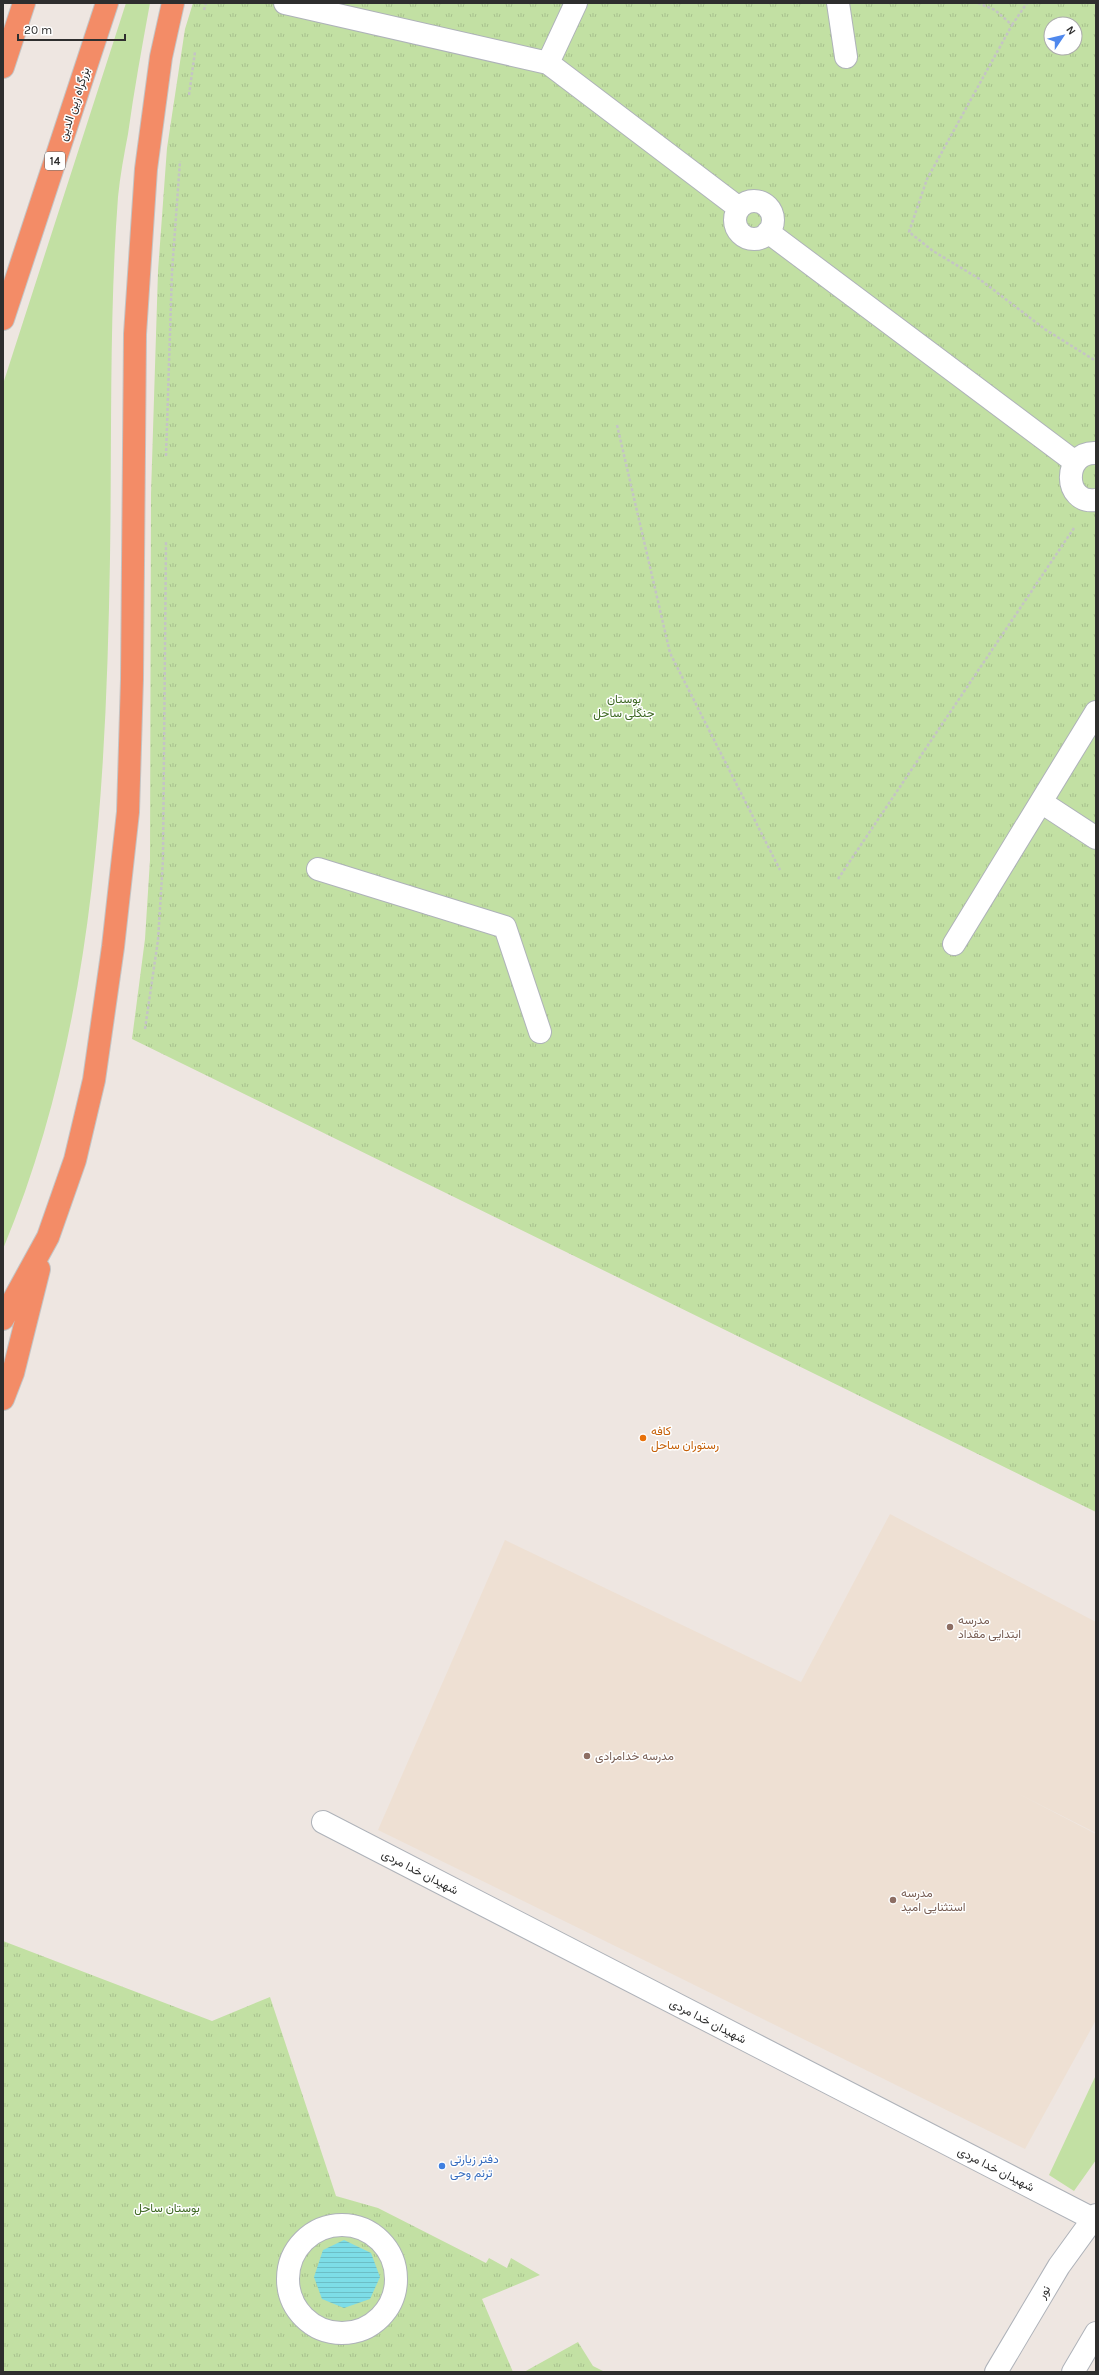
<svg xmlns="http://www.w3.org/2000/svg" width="1099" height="2375" font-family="Karla,Vazirmatn,sans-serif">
	<defs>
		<pattern id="park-tufts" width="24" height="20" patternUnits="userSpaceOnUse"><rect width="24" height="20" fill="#c2e0a3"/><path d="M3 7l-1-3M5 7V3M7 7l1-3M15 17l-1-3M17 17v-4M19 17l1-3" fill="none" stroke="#a7c08d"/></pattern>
		<pattern id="water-rules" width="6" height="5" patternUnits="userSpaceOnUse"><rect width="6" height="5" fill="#7ddde7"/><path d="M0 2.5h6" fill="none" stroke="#6cbec6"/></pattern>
	</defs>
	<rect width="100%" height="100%" fill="#eee6e1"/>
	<path fill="#eee0d3" d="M890,1514L1096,1622V1833L1015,1792L1096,1834V2020L1025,2149L656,1966L378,1830L505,1540L801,1682Z"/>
	<path fill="url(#park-tufts)" fill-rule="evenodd" d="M193,3H1096V1512L132,1039L145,939L150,860L151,494L158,271L167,148L185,29ZM1051,24H1075V48H1051Z
		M3,1941L212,2021L270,1997L336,2196L378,2208L486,2263L489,2258L507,2268L511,2258L540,2275L482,2299L513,2372H3Z
		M578,2342L593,2366L605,2372H524Z"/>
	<path fill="#c2e0a3" d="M126,3H150C142,47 134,90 128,134C124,155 120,176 118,197C109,317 112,438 110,558C106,791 94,1031 3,1249V384Z
		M1095,2077L1096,2160L1074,2191L1049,2175Z"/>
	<path fill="url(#water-rules)" d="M344,2240L371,2253L380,2277L370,2299L344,2308L322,2299L314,2277L323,2250Z"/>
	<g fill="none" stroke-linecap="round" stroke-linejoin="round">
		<defs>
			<path id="street" d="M285,3L548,63L739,208
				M838,3L846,57
				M548,63L576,3
				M735 220a19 19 0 1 1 38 0a19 19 0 1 1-38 0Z
				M768,232L1075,462
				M1096,453C1062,451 1063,505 1096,500
				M1041,802L1096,838
				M318,869L505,927L540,1032
				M954,944L1096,712
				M323,1822L1093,2219
				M288 2279a54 54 0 1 1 108 0a54 54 0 1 1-108 0Z"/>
			<path id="secondary" d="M996,2372L1059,2266L1096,2215
				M1073,2372L1096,2333"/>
			<path id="highway" d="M3,67L24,3
				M3,319L107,3
				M3,1319L48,1237L75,1160L94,1080L113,947L128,812L132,679L135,334L146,169L161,57L173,3
				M3,1399L13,1373L39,1269"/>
		</defs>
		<use href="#street" stroke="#aeb2b9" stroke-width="24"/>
		<use href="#secondary" stroke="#aeb2b9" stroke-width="24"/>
		<use href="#highway" stroke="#c4c4c4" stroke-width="24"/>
		<path stroke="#c4c4c4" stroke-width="2.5" stroke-dasharray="3 2" stroke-linecap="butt" d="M978,3L995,10L1012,25L927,179L909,232L933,251L978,278L1046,330L1096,361
			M204,10L206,3
			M1012,25L1027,3
			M189,95L195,52
			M617,425L670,653L780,870
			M166,456L172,272L180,161
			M838,879L1074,528
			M145,1029L158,940L163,860L166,541"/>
		<use href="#street" stroke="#fff" stroke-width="22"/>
		<use href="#secondary" stroke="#fff" stroke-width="22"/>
		<use href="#highway" stroke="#f38c67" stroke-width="22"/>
	</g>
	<circle fill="#e8710a" stroke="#fff" stroke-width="1.5" cx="643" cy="1438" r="4"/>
	<g fill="#8d6e63" stroke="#fff" stroke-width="1.5">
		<circle cx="950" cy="1627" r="4"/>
		<circle cx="587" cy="1756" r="4"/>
		<circle cx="893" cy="1900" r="4"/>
	</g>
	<circle fill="#3f7fe0" stroke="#fff" stroke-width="1.5" cx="442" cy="2166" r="4"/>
	<g text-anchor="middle" stroke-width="3" stroke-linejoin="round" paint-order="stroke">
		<rect fill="#fff" stroke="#6d6d6d" stroke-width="1" x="45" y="152" width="20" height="18" rx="3"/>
		<g font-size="11" font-weight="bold" fill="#2e2e2e">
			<text x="55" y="165">14</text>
		</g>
		<g font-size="12" fill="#2e2e2e" stroke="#fff">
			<text transform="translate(74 104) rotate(-72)" y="4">بزرگراه زین الدین</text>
			<text transform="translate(420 1872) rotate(27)" y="4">شهیدان خدا مردی</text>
			<text transform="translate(708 2021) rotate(27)" y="4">شهیدان خدا مردی</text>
			<text transform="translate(996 2169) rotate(27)" y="4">شهیدان خدا مردی</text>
			<text transform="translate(1044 2292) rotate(-59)" y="4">نور</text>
		</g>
		<g font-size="12" fill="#3c6721" stroke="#fff">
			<text x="624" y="703">بوستان<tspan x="624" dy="14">جنگلی ساحل</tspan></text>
			<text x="167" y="2212">بوستان ساحل</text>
		</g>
		<g font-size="12" fill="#c56008" stroke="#fff" text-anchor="start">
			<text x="651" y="1435">کافه<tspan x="651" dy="14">رستوران ساحل</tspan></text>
		</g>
		<g font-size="12" fill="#785e54" stroke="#fff" text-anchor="start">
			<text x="958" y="1624">مدرسه<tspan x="958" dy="14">ابتدایی مقداد</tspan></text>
			<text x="595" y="1760">مدرسه خدامرادی</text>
			<text x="901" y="1897">مدرسه<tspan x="901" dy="14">استثنایی امید</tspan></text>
		</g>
		<g font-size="12" fill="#366cbe" stroke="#fff" text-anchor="start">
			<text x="450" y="2163">دفتر زیارتی<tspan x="450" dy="14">ترنم وحی</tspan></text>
		</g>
	</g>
	<rect width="1099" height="2375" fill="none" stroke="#2e2e2e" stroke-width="8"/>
	<g transform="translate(1063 36) rotate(55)"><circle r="19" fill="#ffffff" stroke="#ababab"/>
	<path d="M0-3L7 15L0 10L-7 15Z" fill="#4f88ed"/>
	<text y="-6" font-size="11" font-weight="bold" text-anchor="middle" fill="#2e2e2e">N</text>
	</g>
	<path d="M18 34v6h107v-6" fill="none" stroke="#2e2e2e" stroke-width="2"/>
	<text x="24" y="34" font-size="12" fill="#2e2e2e" stroke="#ffffff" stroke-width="3" paint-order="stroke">20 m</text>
</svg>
